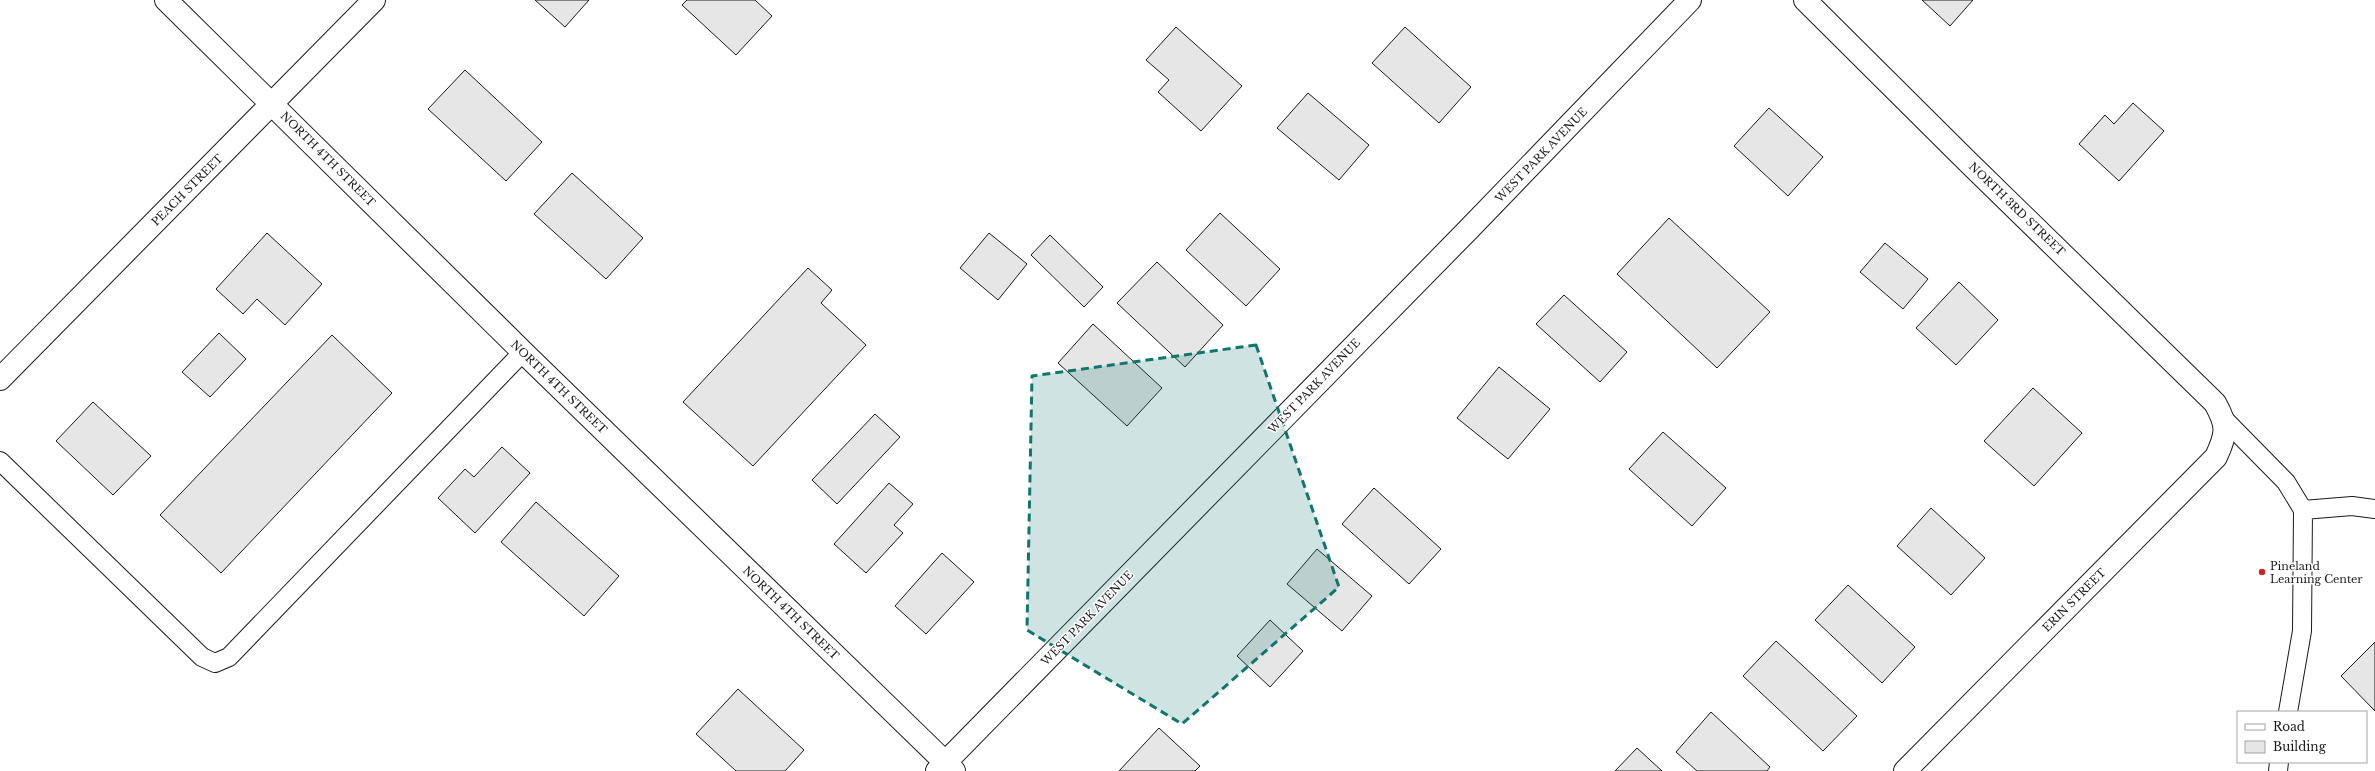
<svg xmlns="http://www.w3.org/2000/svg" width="2375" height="771" font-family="'Libre Baskerville',serif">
	<rect width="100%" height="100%" fill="#fff"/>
	<path fill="#e6e6e6" stroke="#1a1a1a" d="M535,0H589L565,27Z
		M687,0H755L772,16L736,55L682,5Z
		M1922,0H1973L1950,26Z
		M1176,27L1242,86L1201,131L1158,92L1169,80L1146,60Z
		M1405,27L1471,87L1439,123L1372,63Z
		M465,70L542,142L506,181L428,109Z
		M1308,93L1369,145L1339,180L1277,128Z
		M2133,103L2164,131L2119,181L2079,144L2105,115L2114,124Z
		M1769,108L1823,157L1788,196L1734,146Z
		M572,173L643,238L606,279L534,214Z
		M1220,213L1280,269L1246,306L1186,250Z
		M1669,218L1770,312L1717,368L1617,274Z
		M267,233L322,284L285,325L257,299L243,314L216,289Z
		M989,233L1027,264L998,300L960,268Z
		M1050,235L1103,287L1084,307L1031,255Z
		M1885,243L1928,279L1903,309L1860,272Z
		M1157,262L1223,325L1185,367L1117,303Z
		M808,268L832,290L821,303L866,345L753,466L683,402Z
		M1959,282L1998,320L1956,365L1916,328Z
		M1564,295L1627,352L1600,382L1536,324Z
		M1093,324L1162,388L1127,426L1058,363Z
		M219,333L246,359L210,397L182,372Z
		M332,335L392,393L221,573L160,515Z
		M1499,367L1550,409L1508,459L1457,418Z
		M2033,388L2082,433L2034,486L1984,441Z
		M93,402L151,456L113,495L56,441Z
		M875,414L900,437L837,504L812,480Z
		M1663,432L1726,488L1692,526L1629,469Z
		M502,447L530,473L475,533L438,498L465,469L474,477Z
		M889,483L913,504L894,525L903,533L866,573L834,544Z
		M1374,488L1441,549L1409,584L1342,524Z
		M536,502L619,576L584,616L501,542Z
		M1931,508L1985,558L1951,595L1897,546Z
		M1317,549L1372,596L1342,631L1287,584Z
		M942,553L974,582L926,634L895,606Z
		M1848,585L1915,647L1882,683L1815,620Z
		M1270,620L1303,651L1270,687L1237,656Z
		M1776,641L1857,716L1823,751L1743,676Z
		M2375,642V711L2341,676Z
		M738,689L804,750L785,771H736L696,734Z
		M1711,712L1770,767L1767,771H1697L1676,752Z
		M1159,728L1200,766L1195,771H1119Z
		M1637,748L1662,771H1615Z"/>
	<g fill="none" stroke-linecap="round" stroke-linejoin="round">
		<defs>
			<path id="lane" d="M2225,420L2286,482L2303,510L2302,631L2288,712
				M0,461L202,657L215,663L229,657L523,352
				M2303,510L2352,506L2375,509
				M2278,771L2279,762"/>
			<path id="street" d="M166,0L523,352L954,771
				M1805,0L1968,162L2215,403C2228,426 2227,433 2216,457L1905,771
				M0,379L374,0"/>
			<path id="secondary" d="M937,771L1468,230L1690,0"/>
		</defs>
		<use href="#lane" stroke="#1a1a1a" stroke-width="20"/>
		<use href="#street" stroke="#1a1a1a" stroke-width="24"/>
		<use href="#secondary" stroke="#1a1a1a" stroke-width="24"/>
		<use href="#lane" stroke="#fff" stroke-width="18"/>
		<use href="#street" stroke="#fff" stroke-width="22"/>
		<use href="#secondary" stroke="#fff" stroke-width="22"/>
	</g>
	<path fill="#0f766e" fill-opacity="0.2" stroke="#0f766e" stroke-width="3" stroke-dasharray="8 5" stroke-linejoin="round" d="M1256,345L1339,587L1182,724L1027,630L1032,376Z"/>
	<circle fill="#c62828" stroke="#fff" stroke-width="1.5" cx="2262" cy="572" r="4"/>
	<g text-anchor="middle" stroke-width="3" stroke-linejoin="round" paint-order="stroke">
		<g font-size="11" fill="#1a1a1a" stroke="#fff">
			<text transform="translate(1541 155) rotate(-46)" y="4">WEST PARK AVENUE</text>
			<text transform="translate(328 159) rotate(45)" y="4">NORTH 4TH STREET</text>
			<text transform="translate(187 190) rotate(-45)" y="4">PEACH STREET</text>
			<text transform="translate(2017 209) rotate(44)" y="4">NORTH 3RD STREET</text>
			<text transform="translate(1314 386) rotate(-46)" y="4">WEST PARK AVENUE</text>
			<text transform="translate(559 387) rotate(44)" y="4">NORTH 4TH STREET</text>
			<text transform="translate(2074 600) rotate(-45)" y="4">ERIN STREET</text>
			<text transform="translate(791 613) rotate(44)" y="4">NORTH 4TH STREET</text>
			<text transform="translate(1087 618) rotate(-46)" y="4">WEST PARK AVENUE</text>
		</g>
		<g font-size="11" fill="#1a1a1a" stroke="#fff" text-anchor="start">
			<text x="2270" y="570">Pineland<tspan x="2270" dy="13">Learning Center</tspan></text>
		</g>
	</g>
	<rect x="2237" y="711" width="130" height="52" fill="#ffffff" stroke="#a3a3a3"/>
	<rect x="2245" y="724" width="20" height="6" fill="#ffffff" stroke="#a3a3a3"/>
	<text x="2273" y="731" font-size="12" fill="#1a1a1a">Road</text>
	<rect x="2245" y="741" width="20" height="12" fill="#e6e6e6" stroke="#a3a3a3"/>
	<text x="2273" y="751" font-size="12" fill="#1a1a1a">Building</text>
</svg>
